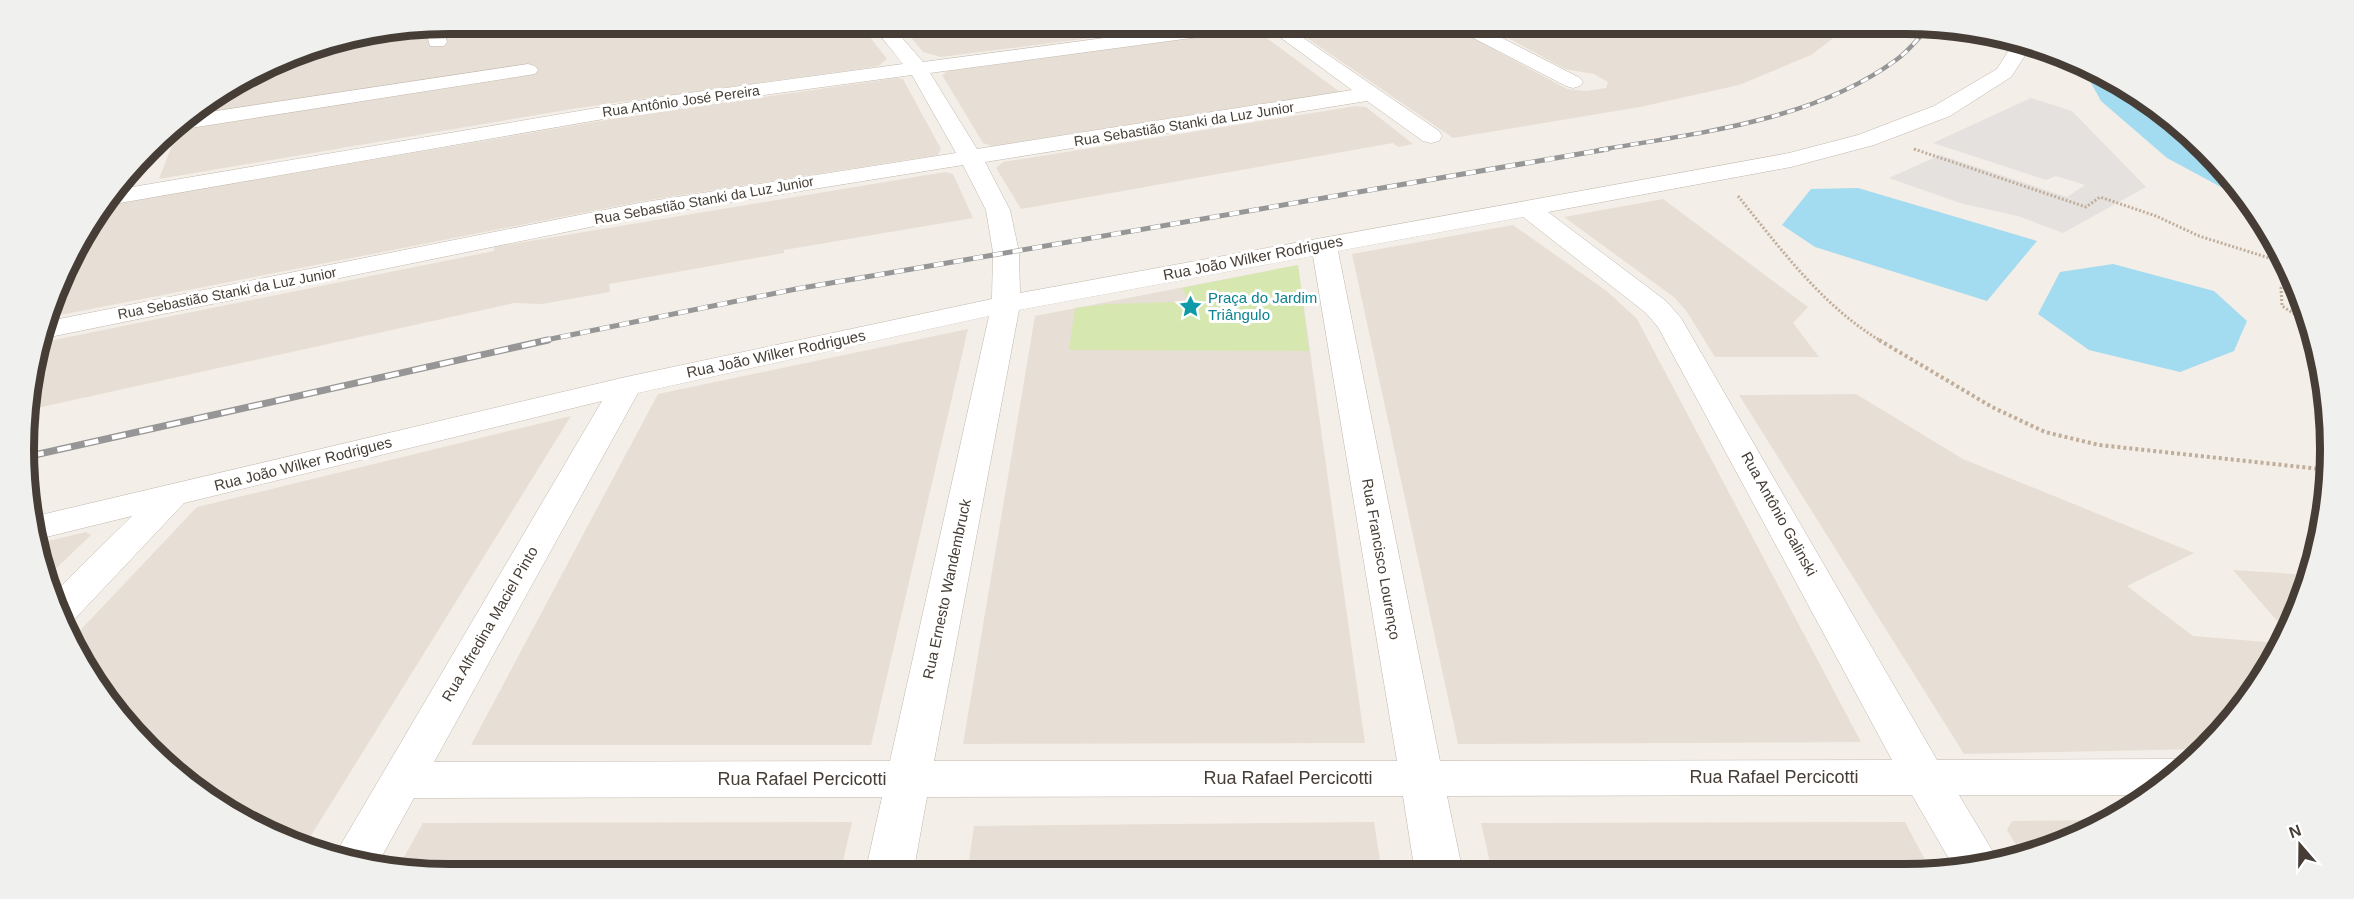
<svg xmlns="http://www.w3.org/2000/svg" width="2354" height="899" font-family="Arial,sans-serif">
	<rect width="100%" height="100%" fill="#f3eee7"/>
	<path fill="#e7dfd5" d="M449,24H860L887,59L878,66L859,69L578,108L159,179L179,127L532,65L186,117L237,81L312,47Z
		M900,24H1201L941,57L923,52Z
		M1361,24H1447L1567,89L1587,91L1606,88L1608,82L1594,74L1565,69L1482,24H1852L1811,55L1739,85L1640,107L1453,138L1307,38L1310,37L1304,33Z
		M1244,31L1260,33L1340,92L995,147L983,143L942,75L948,71Z
		M897,78L903,79L941,149L938,155L643,201L45,318L81,237L107,205L618,118Z
		M1356,106L1366,107L1413,144L1398,147L1393,143L1021,209L996,168L1003,162Z
		M945,172L953,174L973,218L784,250V253L609,284L610,292L542,304L514,303L28,410V394L39,343L494,251V247Z
		M1663,199L1808,307L1793,323L1819,357H1715L1687,312L1675,298L1564,217Z
		M1513,225L1608,292L1637,319L1861,742L1458,744L1352,254Z
		M1298,265L1365,743L963,744L1035,316Z
		M968,329L871,745H471L658,394Z
		M1856,394L1963,459L2194,553L2127,586L2193,636L2278,643L2258,686L2203,749L1964,754L1739,395Z
		M571,416L304,847L262,831L191,787L96,686L71,640L197,507Z
		M86,532L91,535L46,578L36,544Z
		M2233,570L2309,575L2284,629Z
		M2109,820L2092,831L2021,853L2007,830L2012,821Z
		M852,822L840,874L450,875L398,868L423,823Z
		M1374,822L1382,873L967,874L974,826Z
		M1905,822L1931,871L1492,872L1481,823Z"/>
	<path fill="#d6e7b0" d="M1298,265L1309,351L1069,350L1075,308L1109,304L1216,301H1189L1182,288Z"/>
	<path fill="#e4e1df" d="M2031,98L2072,111L2146,187L2063,233L2018,216L1963,204L1889,178L1940,155L2067,197L2085,185L2056,176L2046,180L1933,143Z"/>
	<path fill="#a3dbf0" d="M2080,63L2093,68L2164,112L2225,169L2247,201L2167,158L2101,101Z
		M1858,188L2037,241L1987,301L1815,247L1782,225L1811,189Z
		M2113,264L2214,291L2247,321L2234,351L2180,372L2089,350L2038,314L2060,272Z"/>
	<g fill="none" stroke-linecap="round" stroke-linejoin="round">
		<defs>
			<path id="minor" d="M871,24H890L923,62L1209,24H1260L1258,28L1251,30L930,73L977,149L1352,90L1262,24H1283L1439,131L1442,136L1439,141L1431,143L1423,141L1367,101L985,162L1010,210L1019,252L1020,293L1789,153L1858,135L1934,106L1997,69L2016,39L2032,45L2011,77L1950,116L1874,145L1791,167L1548,212L1666,301L1681,318L1937,760L2174,759L2189,764L2147,795H1959L1998,860L1960,871H1956L1912,795L1447,796L1463,873H1415L1403,796L927,797L913,874H865L882,797L414,798L377,865L333,858L602,401L184,503L71,623L63,625L51,596L132,516L34,540L32,517L626,377L992,299L993,252L986,210L963,165L639,217L40,339L44,322L639,203L956,153L912,75L667,108L114,204L109,203L121,189L667,96L903,64ZM1523,217L1646,313L1658,327L1892,760L1440,761L1338,251ZM1313,256L1397,761H934L1019,310ZM989,316L890,761L434,762L638,393Z
				M1452,24H1475L1580,78L1583,82L1580,86L1573,88L1566,86L1454,28Z
				M442,25L447,42L444,46H430L425,28Z
				M528,64L535,66L538,70L535,74L178,130L171,128L190,115Z"/>
		</defs>
		<use href="#minor" stroke="#c2b7ad" stroke-width="1"/>
		<path stroke="#c0ae9b" stroke-width="2" stroke-dasharray="1.5 1.5" stroke-linecap="butt" d="M1914,149L1917,150"/>
		<path stroke="#c0ae9b" stroke-width="3" stroke-dasharray="2 2" stroke-linecap="butt" d="M1914,149L2086,207L2100,197L2156,216L2199,236L2285,263
			M1738,196C1780,248 1823,307 1881,341
			M2289,273L2281,288L2282,306L2310,324"/>
		<path stroke="#c0ae9b" stroke-width="4" stroke-dasharray="3 3" stroke-linecap="butt" d="M1879,340L1992,407L2045,432L2099,445L2329,470"/>
		<use href="#minor" fill="#fff" fill-rule="evenodd"/>
		<defs>
			<path id="rail-far2" d="M1599,150C1698,133 1813,121 1896,60C1909,51 1918,38 1929,27"/>
			<path id="rail-far1" d="M541,341L796,289L1608,149"/>
			<path id="rail" d="M30,456L548,340"/>
		</defs>
		<use href="#rail-far2" stroke="#969696" stroke-width="4.5"/>
		<use href="#rail-far1" stroke="#969696" stroke-width="5"/>
		<use href="#rail" stroke="#969696" stroke-width="7"/>
		<use href="#rail-far2" stroke="#fff" stroke-width="3" stroke-dasharray="8" stroke-linecap="butt"/>
		<use href="#rail-far1" stroke="#fff" stroke-width="4" stroke-dasharray="10" stroke-linecap="butt"/>
		<use href="#rail" stroke="#fff" stroke-width="4.5" stroke-dasharray="14" stroke-linecap="butt"/>
	</g>
	<defs>
		<symbol id="sight-bare" viewBox="-9 -9 18 18"><path d="M0-6L1.8-2.2L6-1.7L2.9 1.2L3.7 5.4L0 3.3L-3.7 5.4L-2.9 1.2L-6-1.7L-1.8-2.2Z" fill="#0f9aa8" stroke="#fff" stroke-width="2.5" paint-order="stroke"/></symbol>
	</defs>
	<g fill-rule="evenodd">
		<use href="#sight-bare" x="1174" y="290" width="33" height="33"/>
	</g>
	<g text-anchor="middle" stroke-width="6" stroke-linejoin="round" paint-order="stroke">
		<g font-size="14" fill="#463e36" stroke="#fff">
			<text transform="translate(681 101) rotate(-8)" y="5">Rua Antônio José Pereira</text>
			<text transform="translate(1184 124) rotate(-9)" y="5">Rua Sebastião Stanki da Luz Junior</text>
			<text transform="translate(704 200) rotate(-10)" y="5">Rua Sebastião Stanki da Luz Junior</text>
			<text transform="translate(227 293) rotate(-11)" y="5">Rua Sebastião Stanki da Luz Junior</text>
		</g>
		<g font-size="15" fill="#463e36" stroke="#fff">
			<text transform="translate(1253 258) rotate(-11)" y="5">Rua João Wilker Rodrigues</text>
			<text transform="translate(776 354) rotate(-12)" y="5">Rua João Wilker Rodrigues</text>
			<text transform="translate(303 464) rotate(-14)" y="5">Rua João Wilker Rodrigues</text>
			<text transform="translate(1779 514) rotate(61)" y="5">Rua Antônio Galinski</text>
			<text transform="translate(1381 559) rotate(80)" y="5">Rua Francisco Lourenço</text>
			<text transform="translate(947 589) rotate(-78)" y="5">Rua Ernesto Wandembruck</text>
			<text transform="translate(490 624) rotate(-60)" y="5">Rua Alfredina Maciel Pinto</text>
		</g>
		<g font-size="15" fill="#0d838f" stroke="#fff" text-anchor="start">
			<text x="1208" y="303">Praça do Jardim<tspan x="1208" dy="17">Triângulo</tspan></text>
		</g>
		<g font-size="18" fill="#463e36" stroke="#fff">
			<text x="1774" y="783">Rua Rafael Percicotti</text>
			<text x="1288" y="784">Rua Rafael Percicotti</text>
			<text x="802" y="785">Rua Rafael Percicotti</text>
		</g>
	</g>
	<path d="M0 0H2354V899H0ZM449 34H1905A415 415 0 0 1 2320 449V449A415 415 0 0 1 1905 864H449A415 415 0 0 1 34 449V449A415 415 0 0 1 449 34Z" fill="#f0f0ef" fill-rule="evenodd"/>
	<path fill="none" stroke="#463e36" stroke-width="8" d="M449 34H1905A415 415 0 0 1 2320 449V449A415 415 0 0 1 1905 864H449A415 415 0 0 1 34 449V449A415 415 0 0 1 449 34Z"/>
	<g transform="translate(2300 845) rotate(340)" stroke="#ffffff" stroke-width="4.5" paint-order="stroke">
	<path d="M0-4.5L10 22L0 15L-10 22Z" fill="#463e36"/>
	<text y="-9" font-size="16" font-weight="bold" text-anchor="middle" fill="#463e36">N</text>
	</g>
</svg>
